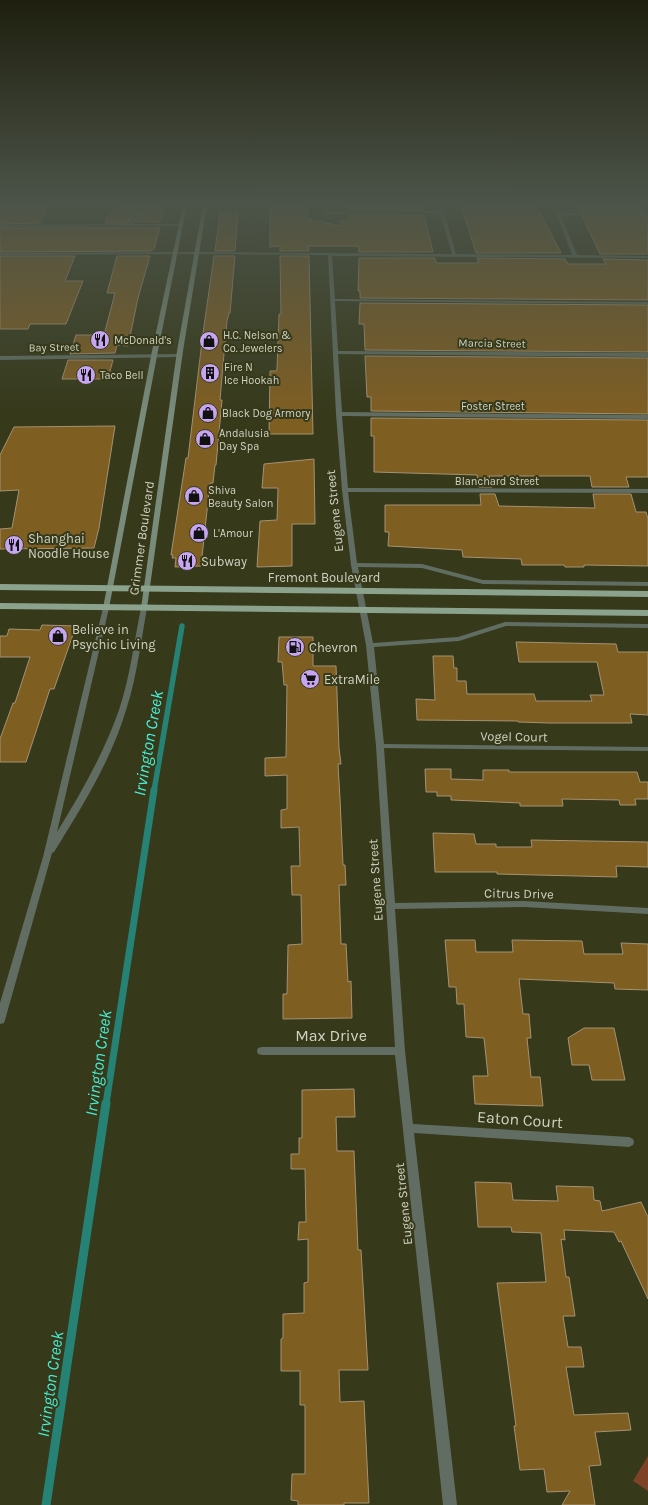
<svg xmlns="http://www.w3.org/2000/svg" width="648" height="1505" font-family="Karla,sans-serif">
	<rect width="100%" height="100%" fill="#36391a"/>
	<path fill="#7e4326" d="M648,1456V1491L633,1481Z"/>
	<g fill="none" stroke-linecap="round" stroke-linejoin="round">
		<path stroke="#258275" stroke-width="5.5" d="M154,791L182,626"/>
		<path stroke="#258275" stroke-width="7" d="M106,1104L154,790"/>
		<path stroke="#258275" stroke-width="9" d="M46,1505L106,1103"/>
	</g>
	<path fill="#7f5e22" stroke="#a49273" d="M0,205H47L40,223L0,224Z
		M115,205H133L128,223H105L107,217H110L112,214Z
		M139,205H164L160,222H135Z
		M283,205H307L308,219L341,226L340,221L349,220V215H424L433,252H359V247L356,246H308L309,251H280V246L270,247V206H283Z
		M348,205H422L423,210H348Z
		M461,205H536L561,253H476Z
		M576,205H639L644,212H579Z
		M220,212H238L235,251H215Z
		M582,216H647L648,254H600Z
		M0,228H160L154,249L151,251L0,252Z
		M0,256H75L65,281H83L66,324H30L28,329H0Z
		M117,256H150L138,298L128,346L117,345L115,353L70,354L76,335H104L115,293H107Z
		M214,256H235L230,313H229L227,321L223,365L220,400H222L216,465H215L213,483H210L201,566L175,567L176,558H172L173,555H171L186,458H188L203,333Z
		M280,256H309L313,434H269L270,371H276L277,369L279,314H281Z
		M359,258H435L436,263H479L477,258L565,259L568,264H606L603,259L648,260V300L360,298V291H358Z
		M360,303L648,305V352L365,350L364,324H359Z
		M365,356L648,358V414L371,411V397H367Z
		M68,360H113L108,379H62Z
		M371,418L648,420V477H626L629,487H592L590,476H489L492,487H479L477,475L374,472V436H371Z
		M115,426L99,528L94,548L0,549V529L12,528L19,490L0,491V455L14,427Z
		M314,459L315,524H292V566L257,567L260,521L277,520L278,488H262L264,464Z
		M480,494H495L499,506L595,508L593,494H631L636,512H646L648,519V566L584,565V567H565L564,565H522L521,559L463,557L462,550L388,546L389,532H385V505H481Z
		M42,625L76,626L54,689H50L26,762H0V739L13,703H15L30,657H0V636H7L9,629L40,630Z
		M279,637H313V666H336L339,748L341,764H338L340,799L343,865H345L346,885H339L341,944H346L348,982L351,981L352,1018L283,1019V994H287L288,945L302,944L301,895H292L291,866H300L299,827L281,828V810L287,809V775L265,776V758L286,757L287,685H284L282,662H278Z
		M516,642L616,644L618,652H648V715L630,714L632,723H549L518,722V721L417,720L416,699L435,700L433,656H453L454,668H457V681H466L467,694H534L536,701H592L590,695H604L597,662H519Z
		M425,769H451V779L483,780V770H509V772H637L640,782H648V799H635L636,805H620L619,800L562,799L563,806H520V803L451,800V796H437V792H426Z
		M433,833L474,834L476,844H496V847H532L531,840L648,842V867L616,866L617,877L497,874V872H435Z
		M445,940H475L476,952H513L512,940L582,941L584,954H623L621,943L648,944V990L615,989L614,983L519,979L523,1014H529L531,1038H527L531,1077H540L543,1106L475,1104L473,1076H488L484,1038L466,1037L464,1004H457L456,987H449Z
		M584,1028H614L625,1080H592L589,1065H572L568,1038Z
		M354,1089L355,1117H336L337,1151H354L358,1250H361L368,1370H339L340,1402L364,1401L369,1503H344V1505H298V1501L291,1500L292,1474H305V1405H300V1371H281V1339L283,1338V1314L304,1313V1283L308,1282V1239L298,1240L299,1222H306L305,1169H291V1154H299V1138H302V1090Z
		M475,1182L511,1183L513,1200L558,1201L556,1186L593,1187L594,1200L600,1201L602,1211L641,1202L648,1217V1299L621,1241L619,1242L614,1232L564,1230L565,1240L561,1239L566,1277H569L575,1316H563L568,1347H581L584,1367H566L574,1415L628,1413L631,1430L595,1432L601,1465L589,1466L595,1505H562L570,1491L547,1492L544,1469L520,1470L514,1426H516L497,1283L546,1282L541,1233L512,1232L511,1227H478Z"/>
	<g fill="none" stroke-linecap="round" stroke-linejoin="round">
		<path fill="#616d62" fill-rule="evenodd" d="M134,205H138L133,224H180L182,225L180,226L0,227V225L129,224Z
			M324,205H328V212L440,211L438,205H442L456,254L572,255L553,205H557L560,213H648V215H561L577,255L648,256V258L332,256L335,299L648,302V304L335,301L338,351L648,353V357L338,354L342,412L648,415V419L342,416L348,488L648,489V493L348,492L357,563L422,564L483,580L648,582V586L483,584L422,568L358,567L373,643L458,637L505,622L648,624V628L506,626L459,641L374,647L384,744L648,747V751L384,748L395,903L524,901L648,908V914L524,907L395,909L405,1051L413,1124L629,1137L633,1139L634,1142L633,1145L629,1147L414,1133L457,1505H443L395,1055H262L258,1054L257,1051L258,1048L262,1047H395L376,746L366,645L351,565L342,490L336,414L328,255L196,254L0,255V253L196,252L452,254L440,213L326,214L324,213Z
			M182,354L183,355L180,357L0,360V356Z"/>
		<path fill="#616d62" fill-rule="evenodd" d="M106,606L109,608L57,832C81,793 104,753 119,710C130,677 134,642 141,608L144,606L147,608C141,641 137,675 127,707C112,759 82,807 54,852L52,853L5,1020L4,1023L0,1024V1003L43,857L103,608Z"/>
		<path fill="#798b7a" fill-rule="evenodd" d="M183,205H187L157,356L109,608L106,610L103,608L151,356Z
			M203,205H207L183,351L147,608L144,610L141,608L177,351Z"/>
		<path fill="#8ba28d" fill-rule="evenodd" d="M0,584L648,591V597L0,590Z
			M0,603L648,610V616L0,609Z"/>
	</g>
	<linearGradient id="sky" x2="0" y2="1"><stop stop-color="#1e1f0e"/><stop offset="0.49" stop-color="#4c5449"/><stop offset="1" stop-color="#4c5449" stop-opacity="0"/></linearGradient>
	<rect width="648" height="415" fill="url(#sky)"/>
	<defs>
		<symbol id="restaurant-disc" viewBox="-11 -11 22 22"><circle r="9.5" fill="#c6a6f0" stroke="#36391a"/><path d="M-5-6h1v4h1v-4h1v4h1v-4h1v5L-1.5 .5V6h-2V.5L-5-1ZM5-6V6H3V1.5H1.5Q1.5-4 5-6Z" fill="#111"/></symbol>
		<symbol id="shop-disc" viewBox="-11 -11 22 22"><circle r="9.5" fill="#c6a6f0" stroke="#36391a"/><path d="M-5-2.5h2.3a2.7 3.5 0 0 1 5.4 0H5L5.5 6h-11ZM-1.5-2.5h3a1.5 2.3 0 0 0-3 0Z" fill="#111"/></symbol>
		<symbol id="building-disc" viewBox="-11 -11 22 22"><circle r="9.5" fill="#c6a6f0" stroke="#36391a"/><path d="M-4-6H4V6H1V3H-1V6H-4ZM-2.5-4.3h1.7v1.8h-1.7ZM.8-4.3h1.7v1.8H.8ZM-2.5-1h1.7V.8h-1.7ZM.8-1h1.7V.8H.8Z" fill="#111"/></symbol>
		<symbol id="fuel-disc" viewBox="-11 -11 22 22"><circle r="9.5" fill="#c6a6f0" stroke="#36391a"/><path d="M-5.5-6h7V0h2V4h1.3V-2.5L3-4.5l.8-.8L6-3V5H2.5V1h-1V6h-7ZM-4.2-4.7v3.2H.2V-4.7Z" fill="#111"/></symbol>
		<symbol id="supermarket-disc" viewBox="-11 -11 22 22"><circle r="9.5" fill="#c6a6f0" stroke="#36391a"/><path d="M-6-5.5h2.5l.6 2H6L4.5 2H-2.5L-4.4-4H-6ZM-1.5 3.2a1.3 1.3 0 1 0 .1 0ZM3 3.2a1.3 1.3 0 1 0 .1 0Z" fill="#111"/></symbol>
	</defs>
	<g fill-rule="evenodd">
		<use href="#restaurant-disc" x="89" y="329" width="22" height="22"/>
		<use href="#shop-disc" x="198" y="330" width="22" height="22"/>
		<use href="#building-disc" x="199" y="362" width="22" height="22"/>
		<use href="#restaurant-disc" x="75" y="364" width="22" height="22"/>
		<use href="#shop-disc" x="197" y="402" width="22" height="22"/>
		<use href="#shop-disc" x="194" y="428" width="22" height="22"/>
		<use href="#shop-disc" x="183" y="485" width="22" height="22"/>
		<use href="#shop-disc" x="188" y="522" width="22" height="22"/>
		<use href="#restaurant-disc" x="3" y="534" width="22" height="22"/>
		<use href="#restaurant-disc" x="176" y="550" width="22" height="22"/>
		<use href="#shop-disc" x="47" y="625" width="22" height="22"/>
		<use href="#fuel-disc" x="284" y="636" width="22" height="22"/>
		<use href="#supermarket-disc" x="299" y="668" width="22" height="22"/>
	</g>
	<g text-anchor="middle" stroke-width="4" stroke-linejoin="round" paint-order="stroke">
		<g font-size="11" fill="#d1d3c2" stroke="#36391a" text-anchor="start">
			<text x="223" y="339">H.C. Nelson &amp;<tspan x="223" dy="13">Co. Jewelers</tspan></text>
			<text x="114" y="344">McDonald's</text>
			<text x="224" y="371">Fire N<tspan x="224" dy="13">Ice Hookah</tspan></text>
			<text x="100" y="379">Taco Bell</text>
			<text x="222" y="417">Black Dog Armory</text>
			<text x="219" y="437">Andalusia<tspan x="219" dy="13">Day Spa</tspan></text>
			<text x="208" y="494">Shiva<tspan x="208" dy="13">Beauty Salon</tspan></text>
			<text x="213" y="537">L'Amour</text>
		</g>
		<g font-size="11" fill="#d1d3c2" stroke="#36391a">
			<text transform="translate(492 343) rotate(1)" y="4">Marcia Street</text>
			<text transform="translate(54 347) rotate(-1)" y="4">Bay Street</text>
			<text x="493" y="410">Foster Street</text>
			<text x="497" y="485">Blanchard Street</text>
		</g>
		<g font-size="13" fill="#d1d3c2" stroke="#36391a">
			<text transform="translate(334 511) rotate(-96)" y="5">Eugene Street</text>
			<text transform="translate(141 538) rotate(-82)" y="5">Grimmer Boulevard</text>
			<text x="324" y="582">Fremont Boulevard</text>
			<text transform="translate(514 736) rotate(1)" y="5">Vogel Court</text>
			<text transform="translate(375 880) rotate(-94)" y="5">Eugene Street</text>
			<text transform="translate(519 893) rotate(1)" y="5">Citrus Drive</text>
			<text transform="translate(403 1204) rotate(-96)" y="5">Eugene Street</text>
		</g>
		<g font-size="13" fill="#d1d3c2" stroke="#36391a" text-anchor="start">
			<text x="28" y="543">Shanghai<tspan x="28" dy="15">Noodle House</tspan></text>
			<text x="201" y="566">Subway</text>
			<text x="72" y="634">Believe in<tspan x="72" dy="15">Psychic Living</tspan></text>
			<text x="309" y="652">Chevron</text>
			<text x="324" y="684">ExtraMile</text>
		</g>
		<g font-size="16" fill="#d1d3c2" stroke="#36391a">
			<text x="331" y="1041">Max Drive</text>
			<text transform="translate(520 1119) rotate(4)" y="6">Eaton Court</text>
		</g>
		<g font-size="17" font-style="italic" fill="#46efd7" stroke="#36391a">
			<text transform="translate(148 743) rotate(-80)" y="6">Irvington Creek</text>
			<text transform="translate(98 1063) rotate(-82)" y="6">Irvington Creek</text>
			<text transform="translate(50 1384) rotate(-82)" y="6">Irvington Creek</text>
		</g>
	</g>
</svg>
